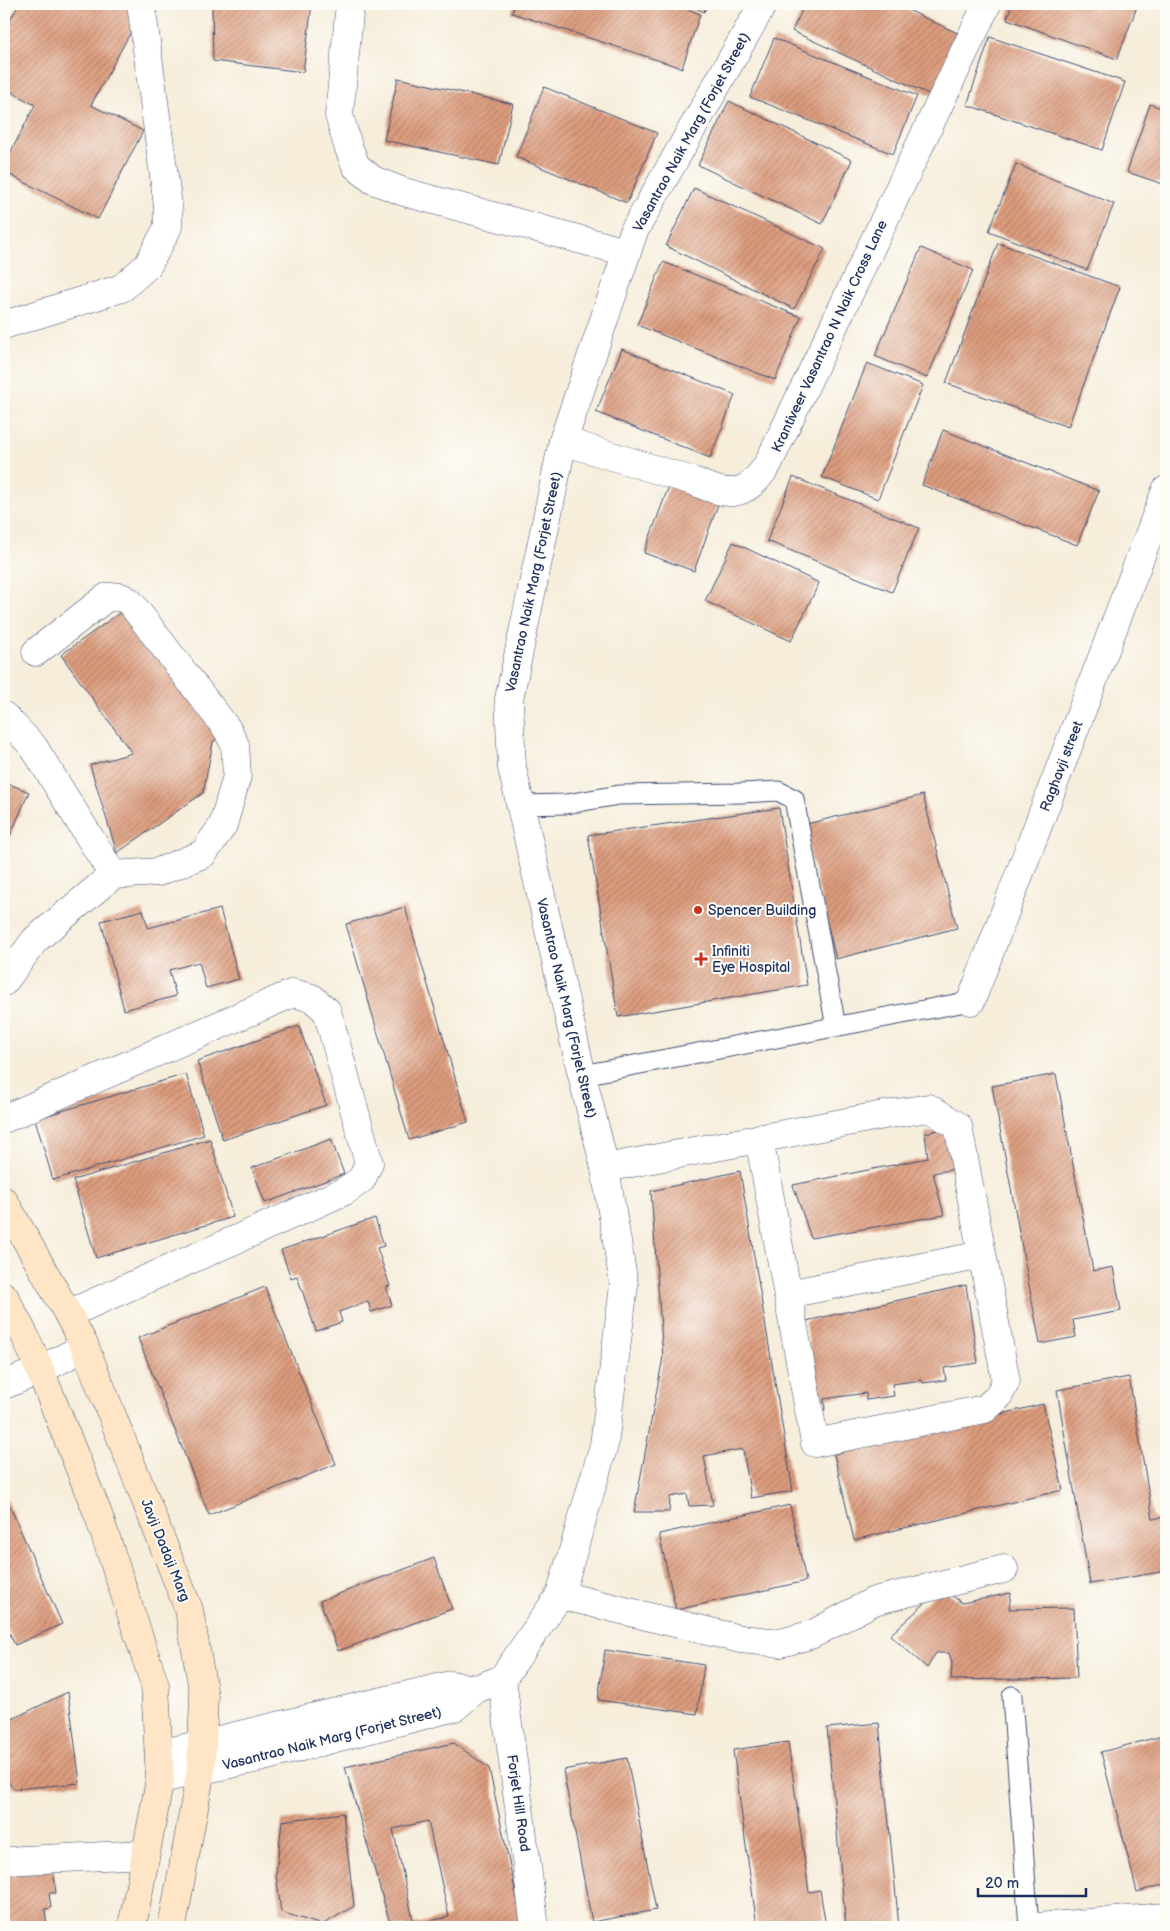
<svg xmlns="http://www.w3.org/2000/svg" width="1170" height="1931" font-family="'Balsamiq Sans',sans-serif">
	<defs>
		<pattern id="building-hatch" width="6" height="6" patternUnits="userSpaceOnUse" patternTransform="scale(1.25)"><rect width="6" height="6" fill="#dd9c7d"/><path d="M-1 1l2-2M0 6l6-6M5 7l2-2" fill="none" stroke="#b2806a"/></pattern>
	</defs>
	<rect width="100%" height="100%" fill="#fdfcf7"/>
	<filter id="ink" filterUnits="userSpaceOnUse"><feTurbulence type="fractalNoise" baseFrequency=".02" numOctaves="2"/><feDisplacementMap in="SourceGraphic" scale="10" xChannelSelector="R" yChannelSelector="G"/><feConvolveMatrix kernelMatrix="1 2 1 2 8 2 1 2 1" color-interpolation-filters="sRGB"/></filter>
	<filter id="wash" filterUnits="userSpaceOnUse"><feTurbulence type="fractalNoise" baseFrequency=".0096" numOctaves="4" result="noise"/><feDisplacementMap in="SourceGraphic" scale="20" xChannelSelector="R" yChannelSelector="G"/><feGaussianBlur stdDeviation="1.12" result="paint"/><feColorMatrix in="noise" values="0 0 0 0 0 0 0 0 0 0 0 0 0 0 0 0 0 1.4 0 .05"/><feComposite in="paint" operator="in"/></filter>
	<g filter="url(#wash)">
		<rect width="100%" height="100%" fill="#f6edda"/>
		<g id="blocks">
			<path fill="url(#building-hatch)" fill-rule="evenodd" d="M19,4H119L140,15L91,105L143,131L98,219L4,172V165L35,105L4,88V31Z
				M212,4H312L303,72L213,61Z
				M515,4H676L700,14L682,68L512,13Z
				M687,4H707L704,12Z
				M805,4H895L964,36L935,97L792,31Z
				M1012,4H1138L1117,59L1007,19Z
				M990,37L1125,82L1102,150L967,105Z
				M774,38L917,96L893,154L750,97Z
				M398,78L513,104L499,165L384,140Z
				M544,87L657,133L627,203L516,157Z
				M729,101L852,160L822,224L698,165Z
				M1150,104L1166,110V185L1127,172Z
				M1016,164L1114,204L1087,270L989,231Z
				M694,188L825,249L794,309L666,246Z
				M998,243L1120,287L1068,427L946,383Z
				M921,248L973,270L927,378L875,356Z
				M663,262L801,317L775,380L637,325Z
				M622,349L735,395L710,458L596,412Z
				M867,363L923,385L878,499L822,477Z
				M943,430L1099,491L1077,545L922,485Z
				M793,477L919,528L892,592L767,541Z
				M670,483L719,502L694,571L644,553Z
				M733,542L819,583L791,641L705,601Z
				M125,609L218,738L213,742L203,793L117,853L90,765L132,753L61,655Z
				M4,782L29,792L4,850Z
				M923,795L957,928L836,959L803,825Z
				M779,808L807,985L618,1017L588,835Z
				M405,907L468,1122L409,1140L346,924Z
				M220,909L239,979L206,988L199,962L169,970L176,996L124,1010L101,921L143,910L148,928Z
				M299,1026L326,1105L223,1140L197,1061Z
				M186,1074L204,1135L53,1180L35,1119Z
				M1056,1074L1093,1271L1113,1267L1121,1311L1073,1320L1076,1337L1040,1344L992,1086Z
				M947,1128L955,1169L933,1173L944,1215L811,1238L793,1185L928,1158L925,1133Z
				M210,1139L233,1217L96,1258L73,1180Z
				M331,1139L344,1174L265,1203L252,1168Z
				M740,1171L793,1491L751,1498L743,1449L704,1456L713,1505L689,1506L687,1494L670,1497L669,1512H634L663,1357L651,1191Z
				M375,1218L384,1246L377,1248L390,1286L386,1287L392,1305L371,1312L368,1301L339,1312L342,1322L316,1331L297,1276L291,1278L281,1250Z
				M966,1285L978,1363L944,1368L946,1380L923,1383L922,1380L892,1384L894,1396L866,1400V1393L824,1399L825,1410L818,1411L806,1321Z
				M265,1287L336,1464L209,1515L138,1338Z
				M1129,1377L1153,1519L1166,1516V1571L1090,1584L1057,1390Z
				M1043,1404L1063,1490L854,1540L834,1454Z
				M4,1493L62,1624L15,1645L4,1621Z
				M790,1505L806,1581L676,1610L659,1534Z
				M434,1558L452,1609L338,1651L320,1601Z
				M942,1588L962,1603L1011,1593L1009,1609L1074,1608L1077,1678L951,1680L952,1663L949,1653H936L927,1668L890,1635Z
				M605,1650L704,1665L697,1714L598,1700Z
				M68,1692L80,1783L14,1789L4,1777V1723Z
				M879,1723L899,1927H846L827,1728Z
				M1166,1735V1884L1137,1892L1101,1752Z
				M788,1742L809,1892L820,1890L826,1927H757L733,1750Z
				M454,1743L489,1768L523,1927H391L345,1767ZM428,1821L449,1917L414,1924L393,1829Z
				M627,1758L656,1910L592,1922L563,1770Z
				M343,1813L354,1906L322,1925L281,1912L276,1875L282,1821Z
				M53,1867L56,1893H49L51,1908L45,1909L47,1927H4V1872Z"/>
		</g>
	</g>
	<g filter="url(#ink)">
		<use href="#blocks" fill-opacity="0" stroke="#3c4c71" stroke-width="1"/>
		<g fill="none" stroke-linecap="round" stroke-linejoin="round">
			<defs>
				<path id="service" d="M521,805L566,804L619,795L741,793L778,791L794,799L836,1027
					M582,1075L971,1001
					M1012,1696L1029,1927"/>
				<path id="minor" d="M350,4L339,115L348,146L356,166L373,180L404,192L626,252
					M4,325L122,288L148,265L168,227V206L141,4
					M563,441L693,481C729,497 745,499 768,464L987,4
					M4,716L33,746L113,875
					M4,982L35,940L113,875L158,872L203,854L223,825L237,776L235,745L227,729L130,602L121,597H107L36,652
					M971,1001L1166,490
					M4,1119L293,993L312,998L327,1011L369,1163L362,1179L345,1191L68,1314
					M605,1168L884,1115L929,1108L958,1126L1006,1381L998,1397L985,1409L815,1443L759,1138
					M788,1294L982,1255
					M4,1385L40,1370L85,1347
					M560,1595L740,1639L781,1643L813,1634L874,1601L1004,1569
					M502,1679L535,1927
					M4,1861L145,1854
					M1037,1927L1166,1917"/>
				<path id="tertiary" d="M159,1754L450,1685L476,1689
					M160,1779L263,1757L455,1707L476,1689L502,1679L560,1595L604,1445L624,1285L605,1168L582,1075L512,768L509,699L563,441L634,231L763,4"/>
				<path id="secondary" d="M4,1201L68,1314L85,1347L189,1610L204,1696L201,1770L172,1927
					M4,1296L25,1336L40,1370L98,1514L155,1685L160,1779L132,1927"/>
			</defs>
			<use href="#service" stroke="#3c4c71" stroke-width="21"/>
			<use href="#minor" stroke="#3c4c71" stroke-width="29"/>
			<use href="#tertiary" stroke="#3c4c71" stroke-width="29"/>
			<use href="#secondary" stroke="#3c4c71" stroke-width="29"/>
			<use href="#service" stroke="#fff" stroke-width="19"/>
			<use href="#minor" stroke="#fff" stroke-width="28"/>
			<use href="#tertiary" stroke="#fff" stroke-width="28"/>
			<use href="#secondary" stroke="#fde5c5" stroke-width="28"/>
		</g>
	</g>
	<g fill="#c8321e" stroke="#fdfcf7" stroke-width="2">
		<circle cx="698" cy="910" r="5"/>
		<path d="M698.5 951.5h5v5h5v5h-5v5h-5v-5h-5v-5h5z"/>
	</g>
	<g text-anchor="middle" stroke-width="4" stroke-linejoin="round" paint-order="stroke">
		<g font-size="14" fill="#1b2f5e" stroke="#fdfcf7">
			<text transform="translate(691 132) rotate(-61)" y="5">Vasantrao Naik Marg (Forjet Street)</text>
			<text transform="translate(829 336) rotate(-65)" y="5">Krantiveer Vasantrao N Naik Cross Lane</text>
			<text transform="translate(533 582) rotate(-78)" y="5">Vasantrao Naik Marg (Forjet Street)</text>
			<text transform="translate(1061 766) rotate(-69)" y="5">Raghavji street</text>
			<text transform="translate(567 1008) rotate(77)" y="5">Vasantrao Naik Marg (Forjet Street)</text>
			<text transform="translate(166 1550) rotate(68)" y="5">Javji Dadaji Marg</text>
			<text transform="translate(332 1738) rotate(-14)" y="5">Vasantrao Naik Marg (Forjet Street)</text>
			<text transform="translate(519 1803) rotate(82)" y="5">Forjet Hill Road</text>
		</g>
		<g font-size="14" fill="#1b2f5e" stroke="#fdfcf7" text-anchor="start">
			<text x="708" y="915">Spencer Building</text>
			<text x="712" y="956">Infiniti<tspan x="712" dy="16">Eye Hospital</tspan></text>
		</g>
	</g>
	<rect width="1170" height="1931" fill="none" stroke="#fdfcf7" stroke-width="20"/>
	<path d="M978 1888v8h108v-8" fill="none" stroke="#1b2f5e" stroke-width="2.5"/>
	<text x="985" y="1888" font-size="15" fill="#1b2f5e" stroke="#fdfcf7" stroke-width="4" paint-order="stroke">20 m</text>
</svg>
